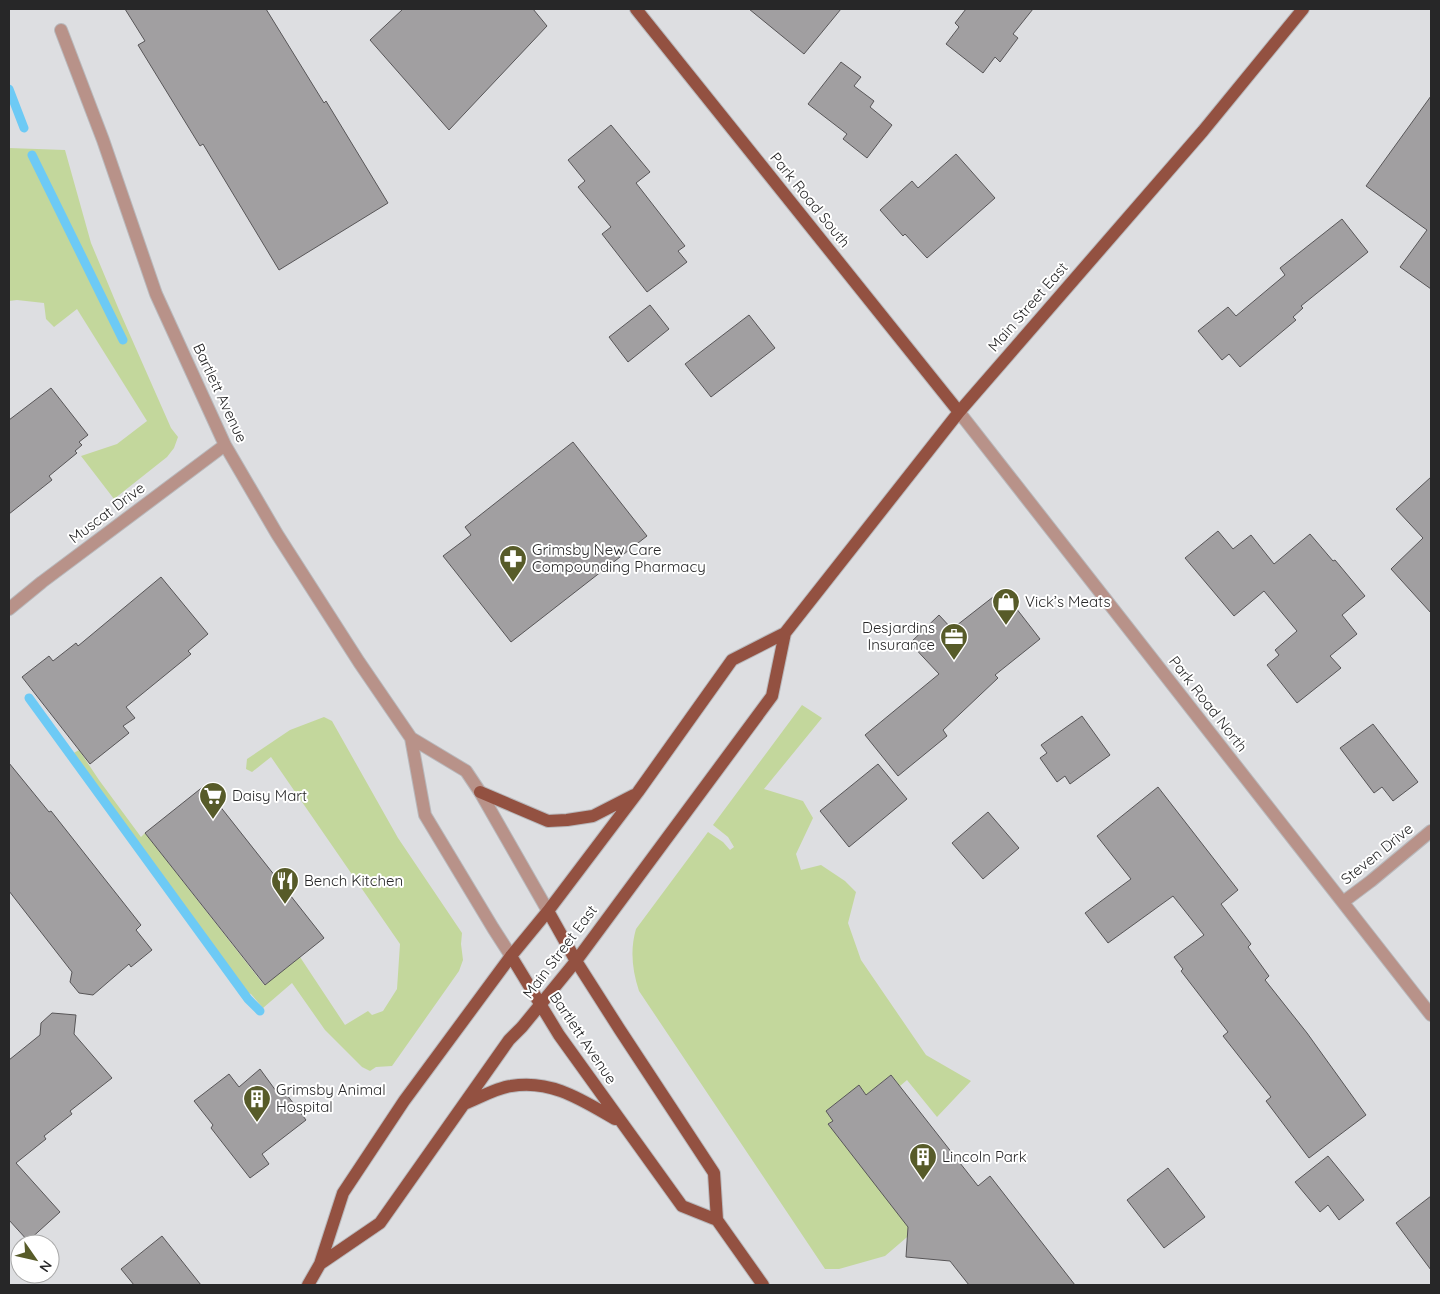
<svg xmlns="http://www.w3.org/2000/svg" width="1440" height="1294" font-family="Quicksand,sans-serif">
	<rect width="100%" height="100%" fill="#dddee1"/>
	<path fill="#c3d79c" d="M9,148L65,150L91,243L119,310L171,428L178,437L174,448L167,457L114,499L81,456L117,444L147,421L77,309L54,327L46,319L44,303L17,300L9,301Z
		M802,705L822,718L764,789L803,801L813,818L796,854L801,870L821,865L845,881L856,892L848,923L861,960L926,1055L971,1081L937,1117L907,1080L900,1086L891,1075L866,1095L859,1086L826,1111L833,1121L828,1124L913,1232L885,1256L839,1269H825L639,991C632,969 630,950 636,929L708,832L723,842L730,850L734,847L728,837L713,825Z
		M324,717L332,721L398,838L462,933L461,944L463,960L459,971L392,1066L376,1067L370,1071L362,1067L325,1030L292,983L263,1008L251,994L245,992L72,754L79,750L99,780L141,837L145,833L264,985L300,957L345,1025L368,1011L372,1015L383,1011L397,989L400,944L271,757L252,772L246,769L247,759L290,730Z"/>
	<g fill="none" stroke-linecap="round" stroke-linejoin="round">
		<path stroke="#6dcaf5" stroke-width="9" d="M9,89L24,128
			M32,155L123,340
			M29,698L248,999L260,1011"/>
	</g>
	<path fill="#a19fa1" stroke="#585658" d="M125,9H266L324,103L326,101L388,203L279,270L203,144L200,146L138,45L145,41Z
		M403,9H533L547,26L449,130L370,40Z
		M749,9H841L804,54Z
		M966,9H1033L1013,34L1018,38L1000,62L995,57L983,73L946,44L959,27L955,23Z
		M841,62L861,77L854,86L874,101L870,107L892,125L867,158L843,139L847,134L808,104Z
		M1431,96V289L1400,267L1427,230L1366,186Z
		M611,125L650,172L636,183L685,246L678,251L687,262L647,292L602,234L611,227L578,187L585,181L568,160Z
		M956,154L995,198L927,258L905,234L903,236L880,210L912,181L918,188Z
		M1342,219L1368,252L1301,306L1303,308L1293,317L1296,320L1240,367L1229,354L1222,360L1198,331L1228,307L1236,316L1285,275L1280,268Z
		M650,305L669,329L628,362L609,337Z
		M749,315L775,348L711,397L685,364Z
		M51,388L88,435L79,442L82,445L75,451L77,453L49,476L52,480L9,514V420Z
		M573,442L647,536L511,642L443,556L471,535L465,527Z
		M1431,477V613L1391,569L1423,538L1396,509Z
		M1218,531L1233,549L1251,535L1274,564L1310,534L1333,561L1335,560L1365,596L1342,615L1357,634L1330,656L1341,668L1297,703L1267,665L1279,655L1275,650L1297,631L1264,591L1234,616L1185,558Z
		M161,577L208,634L188,651L191,654L126,707L135,718L123,726L129,733L90,764L22,677L49,656L53,661L76,643L78,646Z
		M1002,590L1040,639L995,675L998,678L943,730L947,736L898,776L865,735L939,674L910,643L939,615L952,629Z
		M1082,716L1110,755L1070,784L1065,776L1057,782L1040,758L1047,753L1041,745Z
		M1373,724L1418,782L1393,801L1382,787L1374,793L1340,748Z
		M9,763L49,812L51,811L141,925L136,930L152,950L131,967L129,964L93,995L79,993L70,982L72,972L9,891Z
		M878,764L907,799L849,847L820,811Z
		M204,786L324,938L265,985L145,833Z
		M1158,787L1238,890L1221,904L1251,944L1248,947L1269,976L1265,980L1307,1033L1366,1115L1309,1158L1266,1101L1271,1097L1223,1036L1228,1032L1181,971L1183,969L1174,957L1204,935L1173,896L1108,943L1085,913L1131,879L1097,836Z
		M988,812L1019,848L983,879L952,843Z
		M52,1013L76,1015L74,1034L112,1078L70,1111L72,1114L44,1136L46,1139L16,1163L60,1212L28,1241L9,1220V1060L40,1035L41,1023Z
		M260,1069L279,1095L284,1091L306,1120L262,1154L269,1164L250,1178L211,1128L213,1125L194,1101L229,1074L239,1087Z
		M891,1075L978,1186L990,1176L1075,1285H969L950,1261L906,1257L908,1227L828,1124L833,1121L826,1111L859,1085L866,1095Z
		M1328,1156L1364,1200L1339,1220L1328,1205L1320,1212L1295,1182Z
		M1168,1168L1205,1217L1164,1248L1127,1200Z
		M1431,1196V1270L1396,1223Z
		M162,1236L201,1285H134L121,1269Z"/>
	<g fill="none" stroke-linecap="round" stroke-linejoin="round">
		<defs>
			<path id="minor" d="M61,30L103,140L156,294L225,445L277,534L359,662L411,738L425,815L493,928L511,956
				M959,412L1431,1015
				M9,609L42,582L225,445
				M411,738L466,771L480,792L548,911
				M1343,902L1371,881L1431,831"/>
			<path id="major" d="M636,9L959,412
				M480,792L548,821L567,820L593,816L634,795
				M548,911L576,961L620,1030L714,1173L717,1220L763,1285
				M511,956L559,1035L682,1206L717,1220
				M464,1104C479,1098 496,1088 511,1086C551,1079 582,1100 615,1119
				M320,1264L380,1223L509,1040L522,1027L576,961L772,696L785,633
				M308,1285L320,1264L343,1193L404,1101L511,956L548,911L638,792L732,660L785,633L959,412L1203,131L1303,9"/>
		</defs>
		<use href="#minor" stroke="#b9b9bc" stroke-width="14"/>
		<use href="#major" stroke="#b9b9bc" stroke-width="14"/>
		<use href="#minor" stroke="#b89289" stroke-width="12"/>
		<use href="#major" stroke="#935141" stroke-width="12"/>
	</g>
	<defs>
		<symbol id="pharmacy-pin" viewBox="-11 -11 22 30"><path d="M0 17L-7.5 6A9.5 9.5 0 1 1 7.5 6Z" fill="#575b29" stroke="#fff"/><path d="M-2-6h4v4h4v4h-4v4h-4v-4h-4v-4h4Z" fill="#fff"/></symbol>
		<symbol id="shop-pin" viewBox="-11 -11 22 30"><path d="M0 17L-7.5 6A9.5 9.5 0 1 1 7.5 6Z" fill="#575b29" stroke="#fff"/><path d="M-5-2.5h2.3a2.7 3.5 0 0 1 5.4 0H5L5.5 6h-11ZM-1.5-2.5h3a1.5 2.3 0 0 0-3 0Z" fill="#fff"/></symbol>
		<symbol id="office-pin" viewBox="-11 -11 22 30"><path d="M0 17L-7.5 6A9.5 9.5 0 1 1 7.5 6Z" fill="#575b29" stroke="#fff"/><path d="M-6-3h4V-5.5h4V-3h4V5H-6ZM-1-4.5V-3h2v-1.5ZM-6 0V1H6V0Z" fill="#fff"/></symbol>
		<symbol id="supermarket-pin" viewBox="-11 -11 22 30"><path d="M0 17L-7.5 6A9.5 9.5 0 1 1 7.5 6Z" fill="#575b29" stroke="#fff"/><path d="M-6-5.5h2.5l.6 2H6L4.5 2H-2.5L-4.4-4H-6ZM-1.5 3.2a1.3 1.3 0 1 0 .1 0ZM3 3.2a1.3 1.3 0 1 0 .1 0Z" fill="#fff"/></symbol>
		<symbol id="restaurant-pin" viewBox="-11 -11 22 30"><path d="M0 17L-7.5 6A9.5 9.5 0 1 1 7.5 6Z" fill="#575b29" stroke="#fff"/><path d="M-5-6h1v4h1v-4h1v4h1v-4h1v5L-1.5 .5V6h-2V.5L-5-1ZM5-6V6H3V1.5H1.5Q1.5-4 5-6Z" fill="#fff"/></symbol>
		<symbol id="building-pin" viewBox="-11 -11 22 30"><path d="M0 17L-7.5 6A9.5 9.5 0 1 1 7.5 6Z" fill="#575b29" stroke="#fff"/><path d="M-4-6H4V6H1V3H-1V6H-4ZM-2.5-4.3h1.7v1.8h-1.7ZM.8-4.3h1.7v1.8H.8ZM-2.5-1h1.7V.8h-1.7ZM.8-1h1.7V.8H.8Z" fill="#fff"/></symbol>
	</defs>
	<g fill-rule="evenodd">
		<use href="#pharmacy-pin" x="497" y="543" width="32" height="43"/>
		<use href="#shop-pin" x="990" y="586" width="32" height="43"/>
		<use href="#office-pin" x="938" y="621" width="32" height="43"/>
		<use href="#supermarket-pin" x="197" y="780" width="32" height="43"/>
		<use href="#restaurant-pin" x="269" y="865" width="32" height="43"/>
		<use href="#building-pin" x="241" y="1083" width="32" height="43"/>
		<use href="#building-pin" x="907" y="1141" width="32" height="43"/>
	</g>
	<g text-anchor="middle" stroke-width="4" stroke-linejoin="round" paint-order="stroke">
		<g font-size="15" fill="#272728" stroke="#fff">
			<text transform="translate(810 200) rotate(51)" y="5">Park Road South</text>
			<text transform="translate(1028 307) rotate(-49)" y="5">Main Street East</text>
			<text transform="translate(220 393) rotate(65)" y="5">Bartlett Avenue</text>
			<text transform="translate(107 513) rotate(-37)" y="5">Muscat Drive</text>
			<text transform="translate(1208 704) rotate(52)" y="5">Park Road North</text>
			<text transform="translate(1377 854) rotate(-39)" y="5">Steven Drive</text>
			<text transform="translate(560 952) rotate(-53)" y="5">Main Street East</text>
			<text transform="translate(583 1038) rotate(56)" y="5">Bartlett Avenue</text>
		</g>
		<g font-size="15" fill="#272728" stroke="#fff" text-anchor="start">
			<text x="532" y="555">Grimsby New Care<tspan x="532" dy="17">Compounding Pharmacy</tspan></text>
			<text x="1025" y="607">Vick’s Meats</text>
			<text x="935" y="633" text-anchor="end">Desjardins<tspan x="935" dy="17">Insurance</tspan></text>
			<text x="232" y="801">Daisy Mart</text>
			<text x="304" y="886">Bench Kitchen</text>
			<text x="276" y="1095">Grimsby Animal<tspan x="276" dy="17">Hospital</tspan></text>
			<text x="942" y="1162">Lincoln Park</text>
		</g>
	</g>
	<rect width="1440" height="1294" fill="none" stroke="#272728" stroke-width="20"/>
	<g transform="translate(35 1259) rotate(124)"><circle r="24" fill="#ffffff" stroke="#a9a9a9"/>
	<path d="M0-4L9 19L0 12L-9 19Z" fill="#575b29"/>
	<text y="-8" font-size="14" font-weight="bold" text-anchor="middle" fill="#272728">N</text>
	</g>
</svg>
